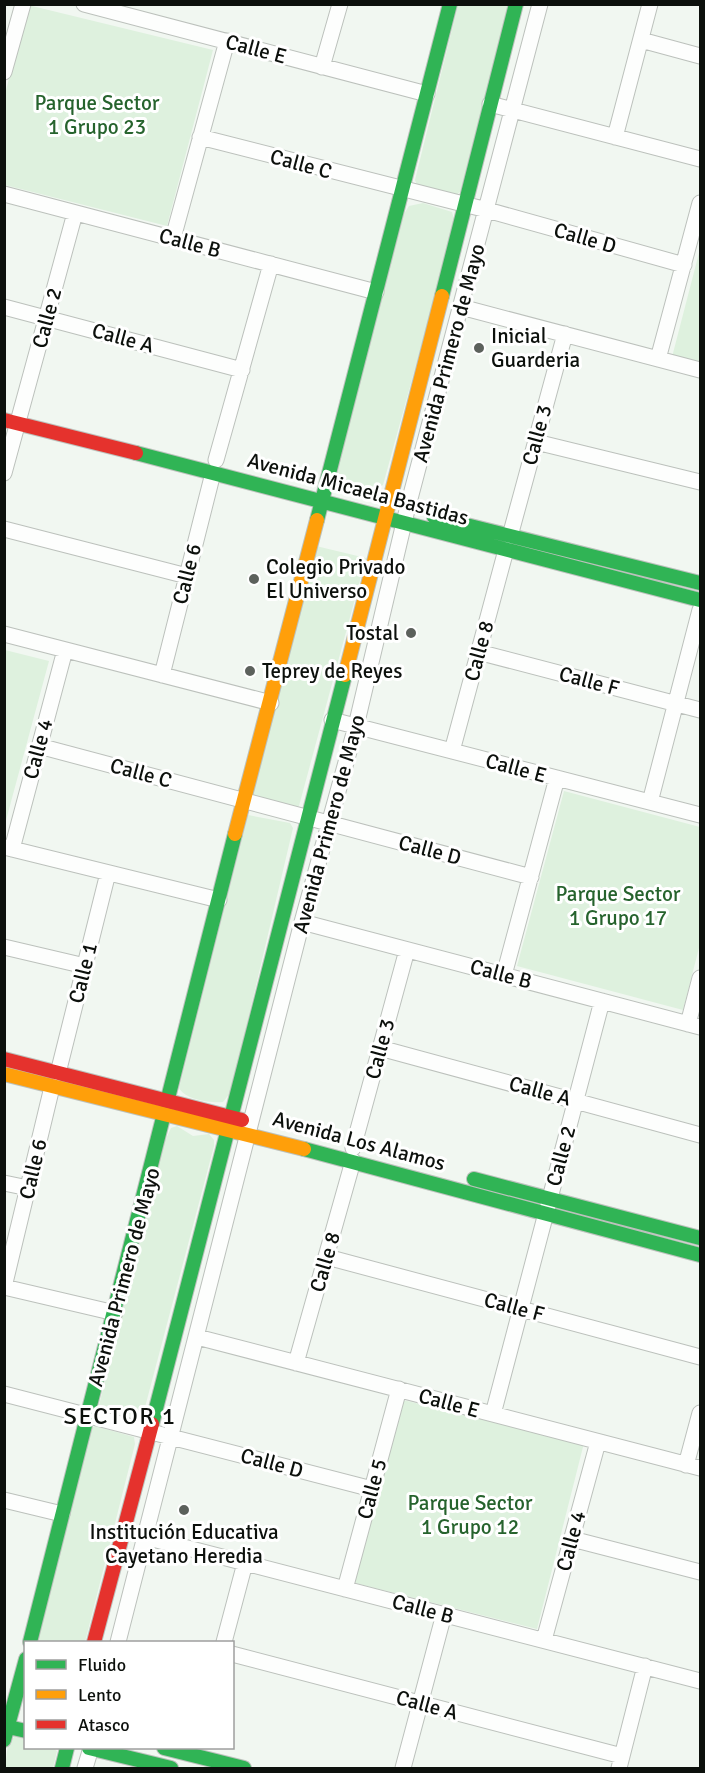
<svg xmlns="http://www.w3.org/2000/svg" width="705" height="1773" font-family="Signika,sans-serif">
	<rect width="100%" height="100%" fill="#f1f7f1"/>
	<path fill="#def1de" d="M28,5L213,50L167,226L5,185V94Z
		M458,5H509L460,192L455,196L417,185L415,180Z
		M423,203L452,212L455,223L383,485L371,492L344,484L335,476L404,214L409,206Z
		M700,249V364L672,357Z
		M316,546L366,558L299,806L293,808L252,796Z
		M5,650L49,661L5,824L4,650Z
		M564,791L700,827V944L683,1010L517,966Z
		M248,815L290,823L293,828L231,1092L223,1102C210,1103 186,1100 179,1088Z
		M177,1126L193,1136L209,1134L214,1140V1146L144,1411L137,1416L99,1405L165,1141L171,1128Z
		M403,1400L584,1443L537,1629L355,1583Z
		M95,1426L134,1437L135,1444L85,1642H36L91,1428Z
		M15,1736L25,1739L26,1748H53L57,1751L53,1768H5L8,1743Z"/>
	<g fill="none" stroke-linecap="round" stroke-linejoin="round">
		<defs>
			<path id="street" d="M84,4L427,94
				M641,40L700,56
				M322,67L340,4
				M4,72L23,4
				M490,104L700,159
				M200,137L487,210L684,265
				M615,137L650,4
				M4,194L376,292
				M173,238L227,41
				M4,307L242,370
				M461,307L700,370
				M658,359L700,203
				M536,442L700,482
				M216,460L271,264
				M4,473L75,213
				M4,529L187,576
				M510,536L565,334
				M4,634L271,703
				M478,652L700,710
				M162,675L213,473
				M332,720L700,815
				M39,746L531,877
				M452,751L506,550
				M650,802L700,610
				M4,847L219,900
				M12,849L65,650
				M302,922L700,1027
				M4,947L85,966
				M504,975L557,778
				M688,1024L700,978
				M380,1048L700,1135
				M58,1073L108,873
				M52,1087L4,1287L115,1313
				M353,1148L407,950
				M4,1183L28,1188
				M327,1257L700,1357
				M197,1337L700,1468
				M296,1363L353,1161
				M4,1394L372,1489
				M493,1414L602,1001
				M686,1465L700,1413
				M4,1500L62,1514
				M145,1537L700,1681
				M572,1539L700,1572
				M345,1589L399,1389
				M544,1640L598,1442
				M118,1642L302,922L356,726L407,510L540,4
				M224,1642L245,1563
				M232,1654L622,1756
				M85,1768L91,1748
				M403,1768L444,1614
				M619,1768L645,1666"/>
			<path id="fast" d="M442,296L516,4
				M136,453L700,600
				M434,517L700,583
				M317,520L450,4
				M304,1149L700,1255
				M474,1179L700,1238
				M152,1424L345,675
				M30,1642L235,834
				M4,1726L26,1731
				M4,1740L26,1659
				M89,1748L171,1768
				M164,1748L244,1768
				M62,1768L67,1748"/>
			<path id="slow" d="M345,675L442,296
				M235,834L317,520
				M4,1074L304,1149"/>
			<path id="jam" d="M4,420L136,453
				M4,1059L242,1120
				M94,1642L152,1424"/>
		</defs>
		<use href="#street" stroke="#bcc1bc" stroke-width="17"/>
		<use href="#fast" stroke="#bcc1bc" stroke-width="16"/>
		<use href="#slow" stroke="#bcc1bc" stroke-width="16"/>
		<use href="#jam" stroke="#bcc1bc" stroke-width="16"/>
		<use href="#street" stroke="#fdfefd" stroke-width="15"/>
		<use href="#fast" stroke="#30b455" stroke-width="14"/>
		<use href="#slow" stroke="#ff9f0a" stroke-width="14"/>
		<use href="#jam" stroke="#e5322d" stroke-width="14"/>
	</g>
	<g fill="#5c615c" stroke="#fff" stroke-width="2">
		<circle cx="479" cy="348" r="6"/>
		<circle cx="254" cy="579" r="6"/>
		<circle cx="411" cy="633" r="6"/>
		<circle cx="250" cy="671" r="6"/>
		<circle cx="184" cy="1510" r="6"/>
	</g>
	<g text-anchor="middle" stroke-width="6" stroke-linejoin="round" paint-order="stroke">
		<g font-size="21" fill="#0c100c" stroke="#fff">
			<text transform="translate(256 49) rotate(15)" y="7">Calle E</text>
			<text transform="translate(301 164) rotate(15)" y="7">Calle C</text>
			<text transform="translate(585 238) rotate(16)" y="7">Calle D</text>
			<text transform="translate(190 243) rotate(15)" y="7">Calle B</text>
			<text transform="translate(47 318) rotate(-75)" y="7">Calle 2</text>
			<text transform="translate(123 338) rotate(15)" y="7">Calle A</text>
			<text transform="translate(449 353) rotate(-75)" y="7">Avenida Primero de Mayo</text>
			<text transform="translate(537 435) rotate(-75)" y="7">Calle 3</text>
			<text transform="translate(358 489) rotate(15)" y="7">Avenida Micaela Bastidas</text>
			<text transform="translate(187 574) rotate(-76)" y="7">Calle 6</text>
			<text transform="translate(479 651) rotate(-75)" y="7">Calle 8</text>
			<text transform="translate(589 681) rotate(15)" y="7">Calle F</text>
			<text transform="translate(38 749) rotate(-75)" y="7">Calle 4</text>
			<text transform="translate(516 768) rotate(15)" y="7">Calle E</text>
			<text transform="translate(141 773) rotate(15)" y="7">Calle C</text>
			<text transform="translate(329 824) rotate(-75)" y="7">Avenida Primero de Mayo</text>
			<text transform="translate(430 850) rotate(15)" y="7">Calle D</text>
			<text transform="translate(83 973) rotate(-76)" y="7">Calle 1</text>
			<text transform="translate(501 974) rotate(15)" y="7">Calle B</text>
			<text transform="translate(380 1049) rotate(-75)" y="7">Calle 3</text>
			<text transform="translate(540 1091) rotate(15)" y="7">Calle A</text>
			<text transform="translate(359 1141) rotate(15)" y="7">Avenida Los Alamos</text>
			<text transform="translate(561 1156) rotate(-75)" y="7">Calle 2</text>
			<text transform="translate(33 1169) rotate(-77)" y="7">Calle 6</text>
			<text transform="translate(325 1262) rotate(-74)" y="7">Calle 8</text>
			<text transform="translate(124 1277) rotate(-75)" y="7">Avenida Primero de Mayo</text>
			<text transform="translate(514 1307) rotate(15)" y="7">Calle F</text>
			<text transform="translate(449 1403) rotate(15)" y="7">Calle E</text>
			<text transform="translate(272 1463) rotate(15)" y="7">Calle D</text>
			<text transform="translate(372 1489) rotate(-75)" y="7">Calle 5</text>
			<text transform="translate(571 1541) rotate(-75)" y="7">Calle 4</text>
			<text transform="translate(423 1609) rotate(15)" y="7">Calle B</text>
			<text transform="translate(427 1705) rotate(15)" y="7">Calle A</text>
		</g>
		<g font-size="21" fill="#26632d" stroke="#fff">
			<text x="97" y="110">Parque Sector<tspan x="97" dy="24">1 Grupo 23</tspan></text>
			<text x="618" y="901">Parque Sector<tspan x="618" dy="24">1 Grupo 17</tspan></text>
			<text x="470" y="1510">Parque Sector<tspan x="470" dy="24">1 Grupo 12</tspan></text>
		</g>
		<g font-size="21" fill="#0c100c" stroke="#fff" text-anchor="start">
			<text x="491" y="343">Inicial<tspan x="491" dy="24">Guarderia</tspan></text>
			<text x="266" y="574">Colegio Privado<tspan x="266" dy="24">El Universo</tspan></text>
			<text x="399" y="640" text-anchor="end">Tostal</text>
			<text x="262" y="678">Teprey de Reyes</text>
			<text x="184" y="1539" text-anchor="middle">Institución Educativa<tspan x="184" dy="24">Cayetano Heredia</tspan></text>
		</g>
		<g font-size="24" letter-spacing="1.5" fill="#0c100c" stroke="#fff">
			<text x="120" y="1424">SECTOR 1</text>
		</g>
	</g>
	<rect width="705" height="1773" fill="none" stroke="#0c100c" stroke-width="12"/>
	<rect x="24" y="1641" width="210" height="108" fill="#ffffff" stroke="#9e9f9e" stroke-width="1.5"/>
	<rect x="36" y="1660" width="30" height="9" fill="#30b455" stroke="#9e9f9e" stroke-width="1.5"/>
	<text x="78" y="1671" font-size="18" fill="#0c100c">Fluido</text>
	<rect x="36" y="1690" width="30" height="9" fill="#ff9f0a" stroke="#9e9f9e" stroke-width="1.5"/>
	<text x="78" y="1701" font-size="18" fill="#0c100c">Lento</text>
	<rect x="36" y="1720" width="30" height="9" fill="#e5322d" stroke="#9e9f9e" stroke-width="1.5"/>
	<text x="78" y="1731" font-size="18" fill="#0c100c">Atasco</text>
</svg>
